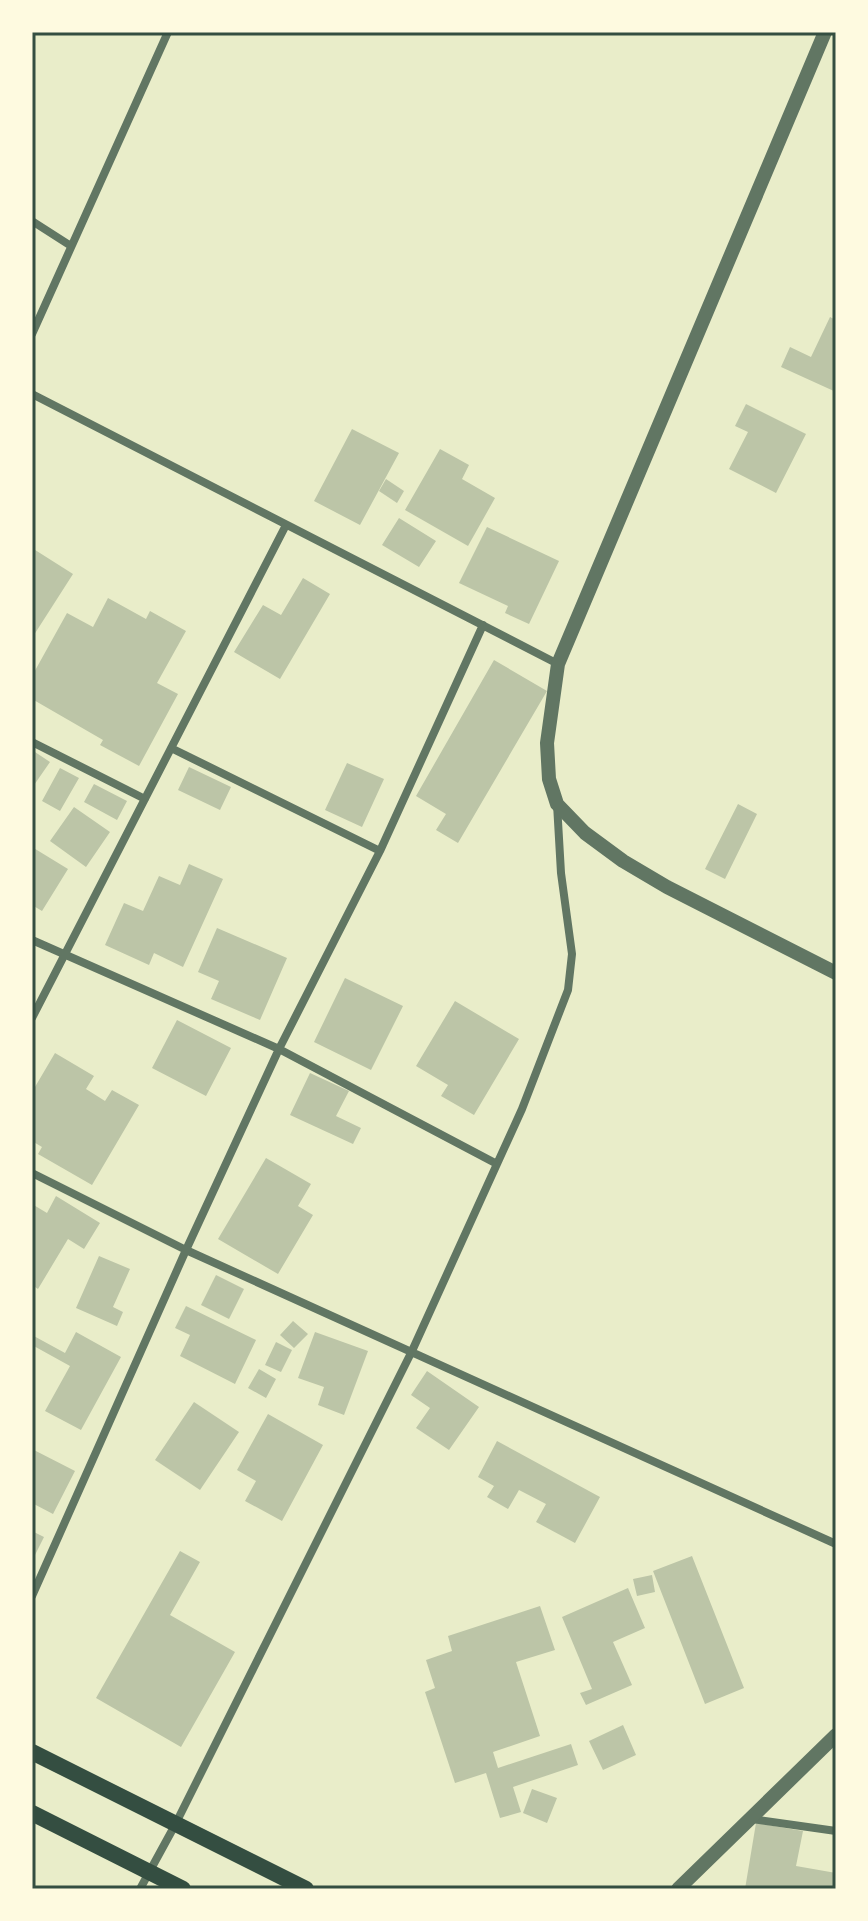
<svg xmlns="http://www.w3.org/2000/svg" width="868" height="1921" font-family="'Asap Condensed',sans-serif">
	<rect width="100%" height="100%" fill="#e9edc9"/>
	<path fill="#bcc5a7" d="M830,317L836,320V392L781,367L790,347L811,357Z
		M746,404L806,434L776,493L729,469L748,432L735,426Z
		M352,429L399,453L360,525L314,501Z
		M440,449L469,465L462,479L495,498L468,546L405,510Z
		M386,479L404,491L397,503L379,491Z
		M399,518L436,541L419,567L382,545Z
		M487,527L559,561L529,624L505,613L508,606L459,583Z
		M32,548L73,574L32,638Z
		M303,578L330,594L280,679L234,652L263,605L281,615Z
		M108,598L146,619L150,611L186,631L157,683L178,694L139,766L100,745L103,740L32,699V676L67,613L93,627Z
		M494,660L547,691L458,843L436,830L446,814L416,796Z
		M32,750L50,762L32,788Z
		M347,763L384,779L362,827L325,810Z
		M189,767L231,787L220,810L178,790Z
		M60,768L79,778L60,811L42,801Z
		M94,784L127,801L117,820L84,802Z
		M738,804L757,814L725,879L705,869Z
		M74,807L110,832L86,867L50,841Z
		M32,847L68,869L42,911L32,905Z
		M189,864L223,879L183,967L154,953L149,965L105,945L124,903L143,911L159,876L180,885Z
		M217,928L287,958L260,1020L211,999L219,981L198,972Z
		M345,978L403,1006L371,1070L314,1042Z
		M455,1001L519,1039L474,1115L441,1096L448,1085L416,1066Z
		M177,1020L231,1048L206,1096L152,1068Z
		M55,1053L94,1076L86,1089L105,1101L112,1090L139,1105L92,1185L38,1154L42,1147L32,1141V1092Z
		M310,1073L349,1091L336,1116L361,1128L353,1144L290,1115Z
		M266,1158L311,1184L298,1206L313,1215L278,1274L218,1239Z
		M56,1196L100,1223L84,1249L68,1239L38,1289L32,1285V1204L47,1213Z
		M99,1256L130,1269L113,1307L123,1312L117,1326L76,1308Z
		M216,1275L244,1289L229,1319L201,1305Z
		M186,1306L256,1340L235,1384L180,1356L190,1335L175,1328Z
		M293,1321L308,1334L294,1348L280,1335Z
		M76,1332L121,1357L81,1430L45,1411L70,1366L32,1345V1335L65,1353Z
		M315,1332L368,1351L344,1415L318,1405L324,1387L298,1378Z
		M276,1342L292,1350L281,1372L265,1365Z
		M259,1369L276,1379L266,1398L248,1388Z
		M427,1371L479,1407L449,1450L416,1428L430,1408L411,1395Z
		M194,1402L239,1432L200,1490L155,1460Z
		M268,1414L323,1445L282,1521L245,1501L256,1481L237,1470Z
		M497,1441L600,1497L575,1543L536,1522L546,1504L519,1490L508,1509L487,1497L494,1486L478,1477Z
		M32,1449L75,1471L53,1514L32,1503Z
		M32,1531L44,1537L32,1561Z
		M180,1551L200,1562L170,1615L235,1652L181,1747L96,1698Z
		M692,1556L744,1688L705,1704L653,1571Z
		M652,1575L655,1592L637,1596L633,1579Z
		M628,1588L645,1628L613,1642L632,1685L586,1705L580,1693L592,1689L562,1617Z
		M540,1606L555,1650L516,1662L540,1736L493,1752L498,1768L571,1744L578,1765L513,1787L521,1812L500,1818L486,1773L455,1783L425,1692L435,1688L426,1660L452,1651L448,1636Z
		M623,1725L636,1755L603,1770L589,1741Z
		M532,1789L557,1798L547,1823L523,1813Z
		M756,1823L803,1831L796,1866L836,1873V1889H745Z"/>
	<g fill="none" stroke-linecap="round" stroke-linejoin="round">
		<path stroke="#617663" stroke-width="8" d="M32,221L71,246
			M32,334L168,32
			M32,394L558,664
			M32,742L145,799
			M171,748L380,851
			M32,940L279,1049L497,1164
			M32,1018L286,525
			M32,1173L186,1250L836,1544
			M32,1596L186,1250L279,1049L380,851L483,625
			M752,1819L836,1831
			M140,1889L175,1825L412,1351L522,1109L568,990L572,954L561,873L557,804"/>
		<path stroke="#617663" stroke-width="14" d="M825,32L558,664L547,743L549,779L557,804L585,833L623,861L667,887L836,973
			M678,1889L836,1735"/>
		<path stroke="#344e41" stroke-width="16" d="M32,1752L306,1889
			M32,1813L183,1889"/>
	</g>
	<rect width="868" height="1921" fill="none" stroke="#fefae0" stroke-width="68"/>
	<rect x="34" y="34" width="800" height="1853" fill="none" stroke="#344e41" stroke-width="3"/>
</svg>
